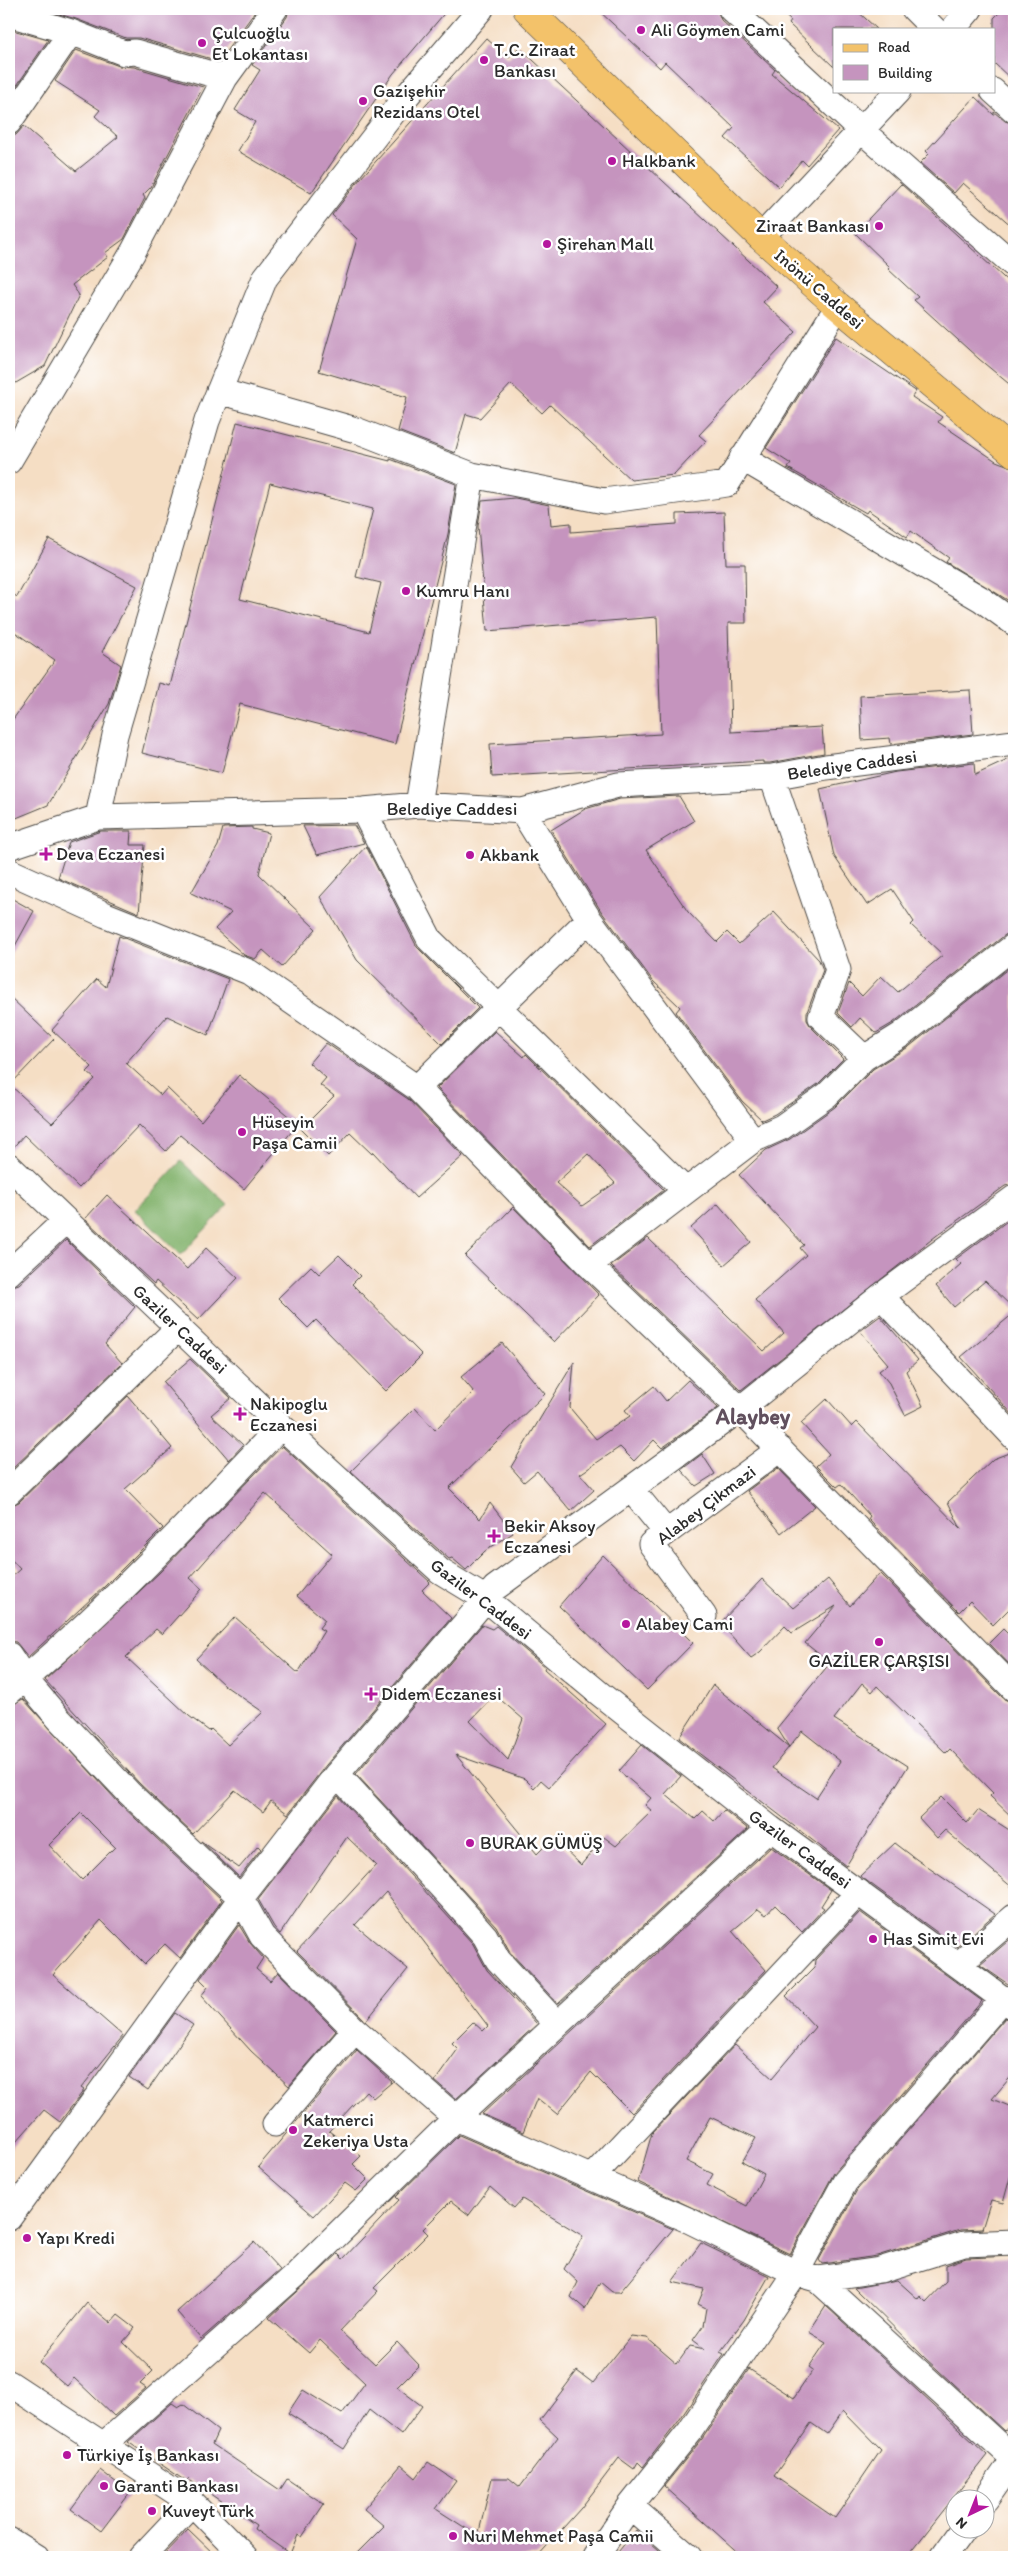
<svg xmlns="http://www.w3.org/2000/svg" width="1023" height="2566" font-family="Itim,sans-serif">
	<rect width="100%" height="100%" fill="#fff"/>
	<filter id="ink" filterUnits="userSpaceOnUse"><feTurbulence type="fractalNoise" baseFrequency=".02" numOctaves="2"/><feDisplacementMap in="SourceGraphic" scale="10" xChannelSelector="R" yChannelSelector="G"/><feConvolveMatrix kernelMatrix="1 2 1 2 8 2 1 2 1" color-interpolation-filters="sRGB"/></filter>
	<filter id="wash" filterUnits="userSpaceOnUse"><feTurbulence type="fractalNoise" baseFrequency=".0096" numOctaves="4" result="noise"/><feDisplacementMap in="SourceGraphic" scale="20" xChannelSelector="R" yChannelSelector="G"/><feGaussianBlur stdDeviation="1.12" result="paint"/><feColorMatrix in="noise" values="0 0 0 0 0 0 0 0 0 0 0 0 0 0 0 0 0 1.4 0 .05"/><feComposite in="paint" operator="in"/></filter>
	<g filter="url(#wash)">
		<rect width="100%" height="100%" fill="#f5dec4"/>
		<path fill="#84b46e" stroke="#58704c" d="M181,1161L228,1205L181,1255L135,1210Z"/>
		<g id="blocks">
			<path fill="#c594be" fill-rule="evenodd" d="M42,9H257L219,61L139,38H126L76,19Z
				M289,9H448L393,74L311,193L238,151L255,122L235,110L260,70L252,65L287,17Z
				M597,9H717L721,20L775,70L772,74L838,130L807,165L802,160L779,187L725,138L734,128L665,62L660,68Z
				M778,9H855L877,29H834V67L789,24L791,21Z
				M1003,9H1014V82L994,63V18Z
				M9,29L48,40L9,97Z
				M486,38L508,58L519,47L777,287L763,302L796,332L699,435L706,441L674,475L631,480L550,405L542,413L511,384L480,418L466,414L455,453L398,431L407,397L319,371L357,239L332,215L360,179Z
				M76,50L119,66L134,67L203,87L151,187L143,195L145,198L124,239L105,253L108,257L72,285L79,295L45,366L9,387V136L16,135L24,126L76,171L118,137L95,116L100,110L55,81Z
				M975,97L994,115V112L1005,121L1014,124V228L963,183L954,193L920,163L929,154L926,151Z
				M901,184L1014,287V388L979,359L914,300L918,297L888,269L890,267L855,233Z
				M836,337L914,390L916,391L912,397L942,417L938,422L996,461L1014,468V604L946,562L949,558L911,531L907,537L868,510L866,513L788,468L791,464L766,448Z
				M237,422L390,461V459L456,484L448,534L395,744L240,704L222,773L142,753L159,683L170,686ZM270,483L373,509L356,577L381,583L369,632L240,599Z
				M515,498L549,505L551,525L571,523V532L677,524V514L724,512L726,564H745L746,623H728L731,732L822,727L824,753L770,763H763V761L492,777L490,744L661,734L657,617L487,631L478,526L482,501Z
				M49,539L137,586L102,652L121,665L109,704L48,805L9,821V725L55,660L9,628V591L17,597Z
				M970,690L973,734L891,744L890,738L862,740L860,696Z
				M1014,757V932L1005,935L893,1023L876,1033L860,1018L852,1027L838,1013L849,983L862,996L881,976L898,992L943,955L911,925L914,922L892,889L867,905L834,856L820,789L896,772L974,763L975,775Z
				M679,796L694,821L646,850L688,912L717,942L727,932L739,944L774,912L819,960L823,970L807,1012V1020L811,1027L843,1059L818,1084L775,1114L762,1120L742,1101L676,1012L680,1007L653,981L601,911L551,830L585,809L620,799Z
				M354,825L364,843L317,855L303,826Z
				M252,827V829L269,833L259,874L316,929L282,967L263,950L255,959L244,955L215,929L231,912L191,893L218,846L223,828Z
				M101,831H131L130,845H145L139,913L58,878L69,842Z
				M366,846L417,947L478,1008L442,1044L357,960L320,897Z
				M9,897L34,911L9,957Z
				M119,936L228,979L208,1035L167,1016L126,1063L161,1095L167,1088L201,1121L239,1075L298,1124L244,1189L180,1135L166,1151L139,1125L79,1188L24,1135L9,1152V996L54,1039L10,1085L52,1123L95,1079L87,1072L92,1067L52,1030L97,979L106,987Z
				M1014,964V1184L1005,1186L936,1236L741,1390L611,1266L648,1238L764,1351L784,1333L755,1300L806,1255L800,1248L804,1245L739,1175L766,1150L790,1139L835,1107L873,1069L910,1046Z
				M495,1031L524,1057L526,1054L664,1190L590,1246L437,1088ZM588,1154L615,1183L582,1206L556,1183Z
				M326,1043L408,1099L463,1156L416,1198L373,1152L372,1154L350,1133L328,1156L301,1129L334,1096L320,1085L326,1078L309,1063Z
				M107,1195L187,1269L206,1248L238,1278L198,1320L156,1281L154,1284L85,1219Z
				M718,1204L751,1242L724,1265L691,1228Z
				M513,1207L599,1295L554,1342L465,1256Z
				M1014,1216V1309L985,1281L954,1307L936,1286L961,1264L956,1259Z
				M66,1240L135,1307L105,1344L122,1363L9,1472V1287L19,1284Z
				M339,1255L360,1276L352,1284L422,1355L386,1391L316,1320L308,1328L278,1298L311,1266L319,1274Z
				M1014,1313V1416L961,1357Z
				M880,1316L918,1360L906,1371L923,1406L905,1415L889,1383L879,1371L888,1364L860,1331Z
				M502,1343L545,1394L449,1488L480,1519L490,1503L513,1533L485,1551L466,1570L452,1558L449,1559L351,1471L415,1408L435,1430L474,1392L461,1377Z
				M190,1359L231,1398L211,1415L243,1445L229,1460L163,1382Z
				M574,1362L570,1408L596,1439L630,1416L625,1410L654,1386L666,1401L688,1380L718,1408L662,1448L654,1440L634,1461L620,1447L580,1474L594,1490L571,1511L537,1471L524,1482L511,1467Z
				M128,1396L172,1448L125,1489L163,1528L105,1586L28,1657L16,1642L9,1641V1579L20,1569L9,1557V1506L19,1502Z
				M827,1399L852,1427L857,1422L961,1529L948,1502L993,1459L1014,1451V1604L993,1625L970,1601L959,1612L868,1519L870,1516L841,1484L837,1487L816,1466L829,1454L801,1423Z
				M282,1446L430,1582L422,1590L451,1618L326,1765L288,1814L271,1801L263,1812L235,1790L193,1834L139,1783L45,1680L159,1573ZM265,1493L332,1554L297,1596L325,1620L319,1628L324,1631L298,1673L235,1617L196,1659L224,1685L263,1712L228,1745L211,1729L209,1731L189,1716L126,1657L156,1629L162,1634L202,1589L190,1578Z
				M702,1454L715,1474L696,1486L681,1470Z
				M778,1468L815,1506L781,1533L747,1491Z
				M603,1555L693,1643L647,1690L559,1606Z
				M880,1573L1004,1699L1014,1703V1819L990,1796L993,1793L950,1749L946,1753L877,1686L872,1692L862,1683L834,1719L908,1766L846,1866L679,1738L713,1685L789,1747L772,1768L816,1798L840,1761L802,1731L789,1747L777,1728L830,1663L805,1643L836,1606L792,1633L785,1626L760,1652L751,1658L720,1623L762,1579L793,1608L828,1579L850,1606Z
				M482,1625L492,1629L496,1626L545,1667L544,1669L606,1724L549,1787L541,1780L534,1788L525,1779L456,1755L537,1854L553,1838L581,1865L604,1837L616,1846L652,1811L645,1805L651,1798L619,1771L642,1745L681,1776L665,1794L695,1819L703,1811L714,1821L724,1810L748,1829L558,2004L510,1952L496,1926L356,1774ZM495,1695L523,1719L508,1760L470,1721Z
				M1003,1629L1014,1640V1663L1011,1666L989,1643Z
				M23,1699L119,1803L222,1900L180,1958L165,1944L145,1964L101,1920L53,1975L123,2036L81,2088L84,2090L60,2122L44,2110L9,2150V1706ZM81,1813L115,1847L82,1880L49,1845Z
				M338,1796L473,1944L487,1970L537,2024L456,2099L435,2081L458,2049L452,2043L473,2022L483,2031L488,2026L386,1892L355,1925L408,1969L366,2021L297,1951L376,1865L347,1837L280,1934L274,1927L258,1899Z
				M941,1797L967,1823L978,1810L1014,1833V1889L945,1830L937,1838L919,1818Z
				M201,1841L239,1868L258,1846L261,1849L239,1877Z
				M895,1843L916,1859L995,1914L957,1947L860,1876Z
				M771,1847L831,1890L821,1906L824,1908L802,1932L775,1905L766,1915L758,1909L732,1931L766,1970L632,2113L591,2072L557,2114L537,2098L523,2132L482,2114Z
				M860,1912L982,2001L834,2173L790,2254L638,2182L652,2133L735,2045L772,2078L815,2027L786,1996L814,1968L815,1960ZM710,2117L756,2138L742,2162L764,2174L747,2206L707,2185L713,2174L686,2161Z
				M239,1925L250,1943L263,1958L256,1969L270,1981L278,1972L336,2031L289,2086L251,2051L201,1996L208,1987L200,1979Z
				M1014,1936V1988L980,1965Z
				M175,2013L193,2025L148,2090L129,2077Z
				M1005,2018L1014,2021V2073L992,2099L1014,2108V2163L1003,2203L991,2200L982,2229L960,2230L877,2256L822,2264L819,2260L857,2190Z
				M357,2050L392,2082L373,2098L366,2091L329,2131L361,2156L353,2164L368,2179L356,2191L345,2183L314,2216L258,2167Z
				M459,2135L673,2229L620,2292H612L600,2282L585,2309L571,2297L578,2282L564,2269L583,2236L522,2199L514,2208L490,2187L469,2215L451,2201L423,2229L428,2234L374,2288L378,2291L340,2331L375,2364L397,2342L419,2365L397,2387L422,2406L401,2435L369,2410L344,2449L288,2413L303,2390L342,2414L365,2383L320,2340L309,2353L269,2318L338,2254L343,2259L399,2200L396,2197Z
				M254,2242L280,2270L201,2339L177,2312Z
				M701,2243L769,2276L744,2320L720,2352L724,2354L678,2422L643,2467L638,2462L634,2469L619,2458L581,2508L537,2557H353L384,2526L364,2509L401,2465L416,2478L428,2462L456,2481L436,2509L478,2536L492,2478H509L520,2487L558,2437L540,2420L577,2371L593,2383L631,2336L647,2338L677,2364L690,2346L705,2349L693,2340L703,2326L706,2308L698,2304L704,2289L672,2282Z
				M1014,2256V2420L1004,2431L925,2358L854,2288L897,2280L918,2299L920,2296L926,2302L946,2281V2265L966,2258Z
				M87,2303L111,2323L118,2315L135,2328L123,2342L153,2371L140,2384L146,2388L114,2416L74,2378L67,2386L39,2362Z
				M826,2306L987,2455L907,2557H743L664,2486L702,2439L749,2369L794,2398L813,2370L809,2367L826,2342L809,2332ZM843,2411L881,2450L835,2518L774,2476L811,2423L827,2434Z
				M172,2403L178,2407L183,2404L218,2431L212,2444L280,2490L287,2479L324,2504L302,2537L298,2534L290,2554L254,2529L256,2525L188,2479L187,2482L128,2442Z
				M100,2470L130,2493L101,2531L71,2509Z
				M188,2529L217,2557H161Z
				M636,2530L667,2557H614Z"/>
		</g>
	</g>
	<g filter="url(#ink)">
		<use href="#blocks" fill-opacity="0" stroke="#494642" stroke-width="1"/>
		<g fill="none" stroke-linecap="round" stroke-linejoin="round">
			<defs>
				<path id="minor" d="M731,9L861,130L1014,265
					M914,9L934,29
					M9,14L71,32L124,53L135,52L225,78
					M953,29L970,9
					M993,91L1014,110
					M9,122L71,32
					M761,237L898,91
					M219,391L356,430L472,475L604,501L727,484L838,306
					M742,458L981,599L1014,623
					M9,461L133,252L225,78L275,9
					M772,777L838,970L821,1017L864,1058
					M418,805L472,475
					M363,810L430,940L686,1191
					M522,811L589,919L753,1140
					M98,817L115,735L207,421L265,278L399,105L481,9
					M9,847L98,817L363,810L418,805L522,811L618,785L772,777L826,767L1014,743
					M9,871L106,915L249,972L417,1088L589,1265L740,1409L1014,1689
					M417,1088L589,919
					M9,1166L281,1426L440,1571L486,1599L600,1694L770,1828L1014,2007
					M589,1265L753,1140L782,1127L827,1095L864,1058L901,1035L1014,946
					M9,1273L65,1221
					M881,1296L1014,1437
					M631,1489L666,1532
					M9,1492L179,1327
					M704,1616L651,1544L780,1449
					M9,1655L25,1679L59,1719L129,1793L241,1898L262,1936L355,2030L456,2118L690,2221L796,2273L817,2279L1014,2459
					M9,1692C107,1611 193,1518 281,1426
					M337,1774L454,1901L485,1936L498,1960L557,2024
					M959,1964L1014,1917
					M275,2124L355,2030
					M592,2177L859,1892
					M9,2218L241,1898L337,1774L495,1588L740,1409L881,1296L1014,1198
					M817,2279L880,2270L964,2244L1014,2242
					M9,2383L192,2503L245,2557
					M102,2446L298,2273L456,2118L770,1828
					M986,2499L1014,2459
					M630,2506L689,2557
					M9,2540L36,2557
					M141,2557L192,2503
					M595,2557L630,2506L690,2431L796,2273L845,2182L1004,1998
					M943,2557L964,2528"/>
				<path id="major" d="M527,9L761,237L838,306L1014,453"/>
			</defs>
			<use href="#minor" stroke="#494642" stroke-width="27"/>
			<use href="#major" stroke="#494642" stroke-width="29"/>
			<use href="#minor" stroke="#fff" stroke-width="25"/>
			<use href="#major" stroke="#f3c26a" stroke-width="28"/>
		</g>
	</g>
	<g fill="#b5179e" stroke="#fff" stroke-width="2">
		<circle cx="641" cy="30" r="5"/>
		<circle cx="202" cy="43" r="5"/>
		<circle cx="484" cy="60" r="5"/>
		<circle cx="363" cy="101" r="5"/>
		<circle cx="612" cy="161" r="5"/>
		<circle cx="879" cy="226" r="5"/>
		<circle cx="547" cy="244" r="5"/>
		<circle cx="406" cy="591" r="5"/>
		<path d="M43.5 846.5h5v5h5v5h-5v5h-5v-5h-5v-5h5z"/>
		<circle cx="470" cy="855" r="5"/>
		<circle cx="242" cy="1132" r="5"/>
		<path d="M237.5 1406.5h5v5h5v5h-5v5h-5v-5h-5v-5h5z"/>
		<path d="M491.5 1528.5h5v5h5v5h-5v5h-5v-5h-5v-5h5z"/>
		<circle cx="626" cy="1624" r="5"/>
		<circle cx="879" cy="1642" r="5"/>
		<path d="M368.5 1686.5h5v5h5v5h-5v5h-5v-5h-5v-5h5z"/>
		<circle cx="470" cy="1843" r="5"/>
		<circle cx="873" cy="1939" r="5"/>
		<circle cx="293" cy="2130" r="5"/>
		<circle cx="27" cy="2238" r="5"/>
		<circle cx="67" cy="2455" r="5"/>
		<circle cx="104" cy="2486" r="5"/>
		<circle cx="152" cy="2511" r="5"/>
		<circle cx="453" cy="2536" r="5"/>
	</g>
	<g text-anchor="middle" stroke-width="5" stroke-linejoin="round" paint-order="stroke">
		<g font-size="18" fill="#2b2b2b" stroke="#fff" text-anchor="start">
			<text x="651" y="36">Ali Göymen Cami</text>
			<text x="212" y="39">Çulcuoğlu<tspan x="212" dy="21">Et Lokantası</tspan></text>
			<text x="494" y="56">T.C. Ziraat<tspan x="494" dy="21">Bankası</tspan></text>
			<text x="373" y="97">Gazişehir<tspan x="373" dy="21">Rezidans Otel</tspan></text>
			<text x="622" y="167">Halkbank</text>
			<text x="869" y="232" text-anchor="end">Ziraat Bankası</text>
			<text x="557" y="250">Şirehan Mall</text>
			<text x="416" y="597">Kumru Hanı</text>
			<text x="56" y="860">Deva Eczanesi</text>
			<text x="480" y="861">Akbank</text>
			<text x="252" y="1128">Hüseyin<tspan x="252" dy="21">Paşa Camii</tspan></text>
			<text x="250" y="1410">Nakipoglu<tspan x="250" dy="21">Eczanesi</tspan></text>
			<text x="504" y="1532">Bekir Aksoy<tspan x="504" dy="21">Eczanesi</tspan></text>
			<text x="636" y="1630">Alabey Cami</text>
			<text x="879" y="1667" text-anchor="middle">GAZİLER ÇARŞISI</text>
			<text x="381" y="1700">Didem Eczanesi</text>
			<text x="480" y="1849">BURAK GÜMÜŞ</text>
			<text x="883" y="1945">Has Simit Evi</text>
			<text x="303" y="2126">Katmerci<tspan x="303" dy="21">Zekeriya Usta</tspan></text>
			<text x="37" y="2244">Yapı Kredi</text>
			<text x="77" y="2461">Türkiye İş Bankası</text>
			<text x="114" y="2492">Garanti Bankası</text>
			<text x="162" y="2517">Kuveyt Türk</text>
			<text x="463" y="2542">Nuri Mehmet Paşa Camii</text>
		</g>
		<g font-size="18" fill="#2b2b2b" stroke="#fff">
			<text transform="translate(819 289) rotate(41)" y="6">Inönü Caddesi</text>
			<text transform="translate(852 765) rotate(-8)" y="6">Belediye Caddesi</text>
			<text x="452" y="815">Belediye Caddesi</text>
			<text transform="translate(180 1329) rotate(43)" y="6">Gaziler Caddesi</text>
			<text transform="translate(706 1505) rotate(-37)" y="6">Alabey Çikmazi</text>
			<text transform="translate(481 1599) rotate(37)" y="6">Gaziler Caddesi</text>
			<text transform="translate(800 1849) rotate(36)" y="6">Gaziler Caddesi</text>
		</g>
		<g font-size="22" font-weight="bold" fill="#61505e" stroke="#fff">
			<text x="753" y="1424">Alaybey</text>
		</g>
	</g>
	<rect width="1023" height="2566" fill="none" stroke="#fff" stroke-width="30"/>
	<rect x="833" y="28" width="162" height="65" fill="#ffffff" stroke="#aaaaaa"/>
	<rect x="843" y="44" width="25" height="8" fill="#f3c26a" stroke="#aaaaaa"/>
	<text x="878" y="52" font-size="15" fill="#2b2b2b">Road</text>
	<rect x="843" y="65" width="25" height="15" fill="#c594be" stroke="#aaaaaa"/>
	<text x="878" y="78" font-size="15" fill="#2b2b2b">Building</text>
	<g transform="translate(970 2514) rotate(223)"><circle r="24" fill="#ffffff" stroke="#aaaaaa"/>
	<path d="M0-4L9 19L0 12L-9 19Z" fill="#b5179e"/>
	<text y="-8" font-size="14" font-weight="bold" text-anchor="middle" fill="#2b2b2b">N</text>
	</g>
</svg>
